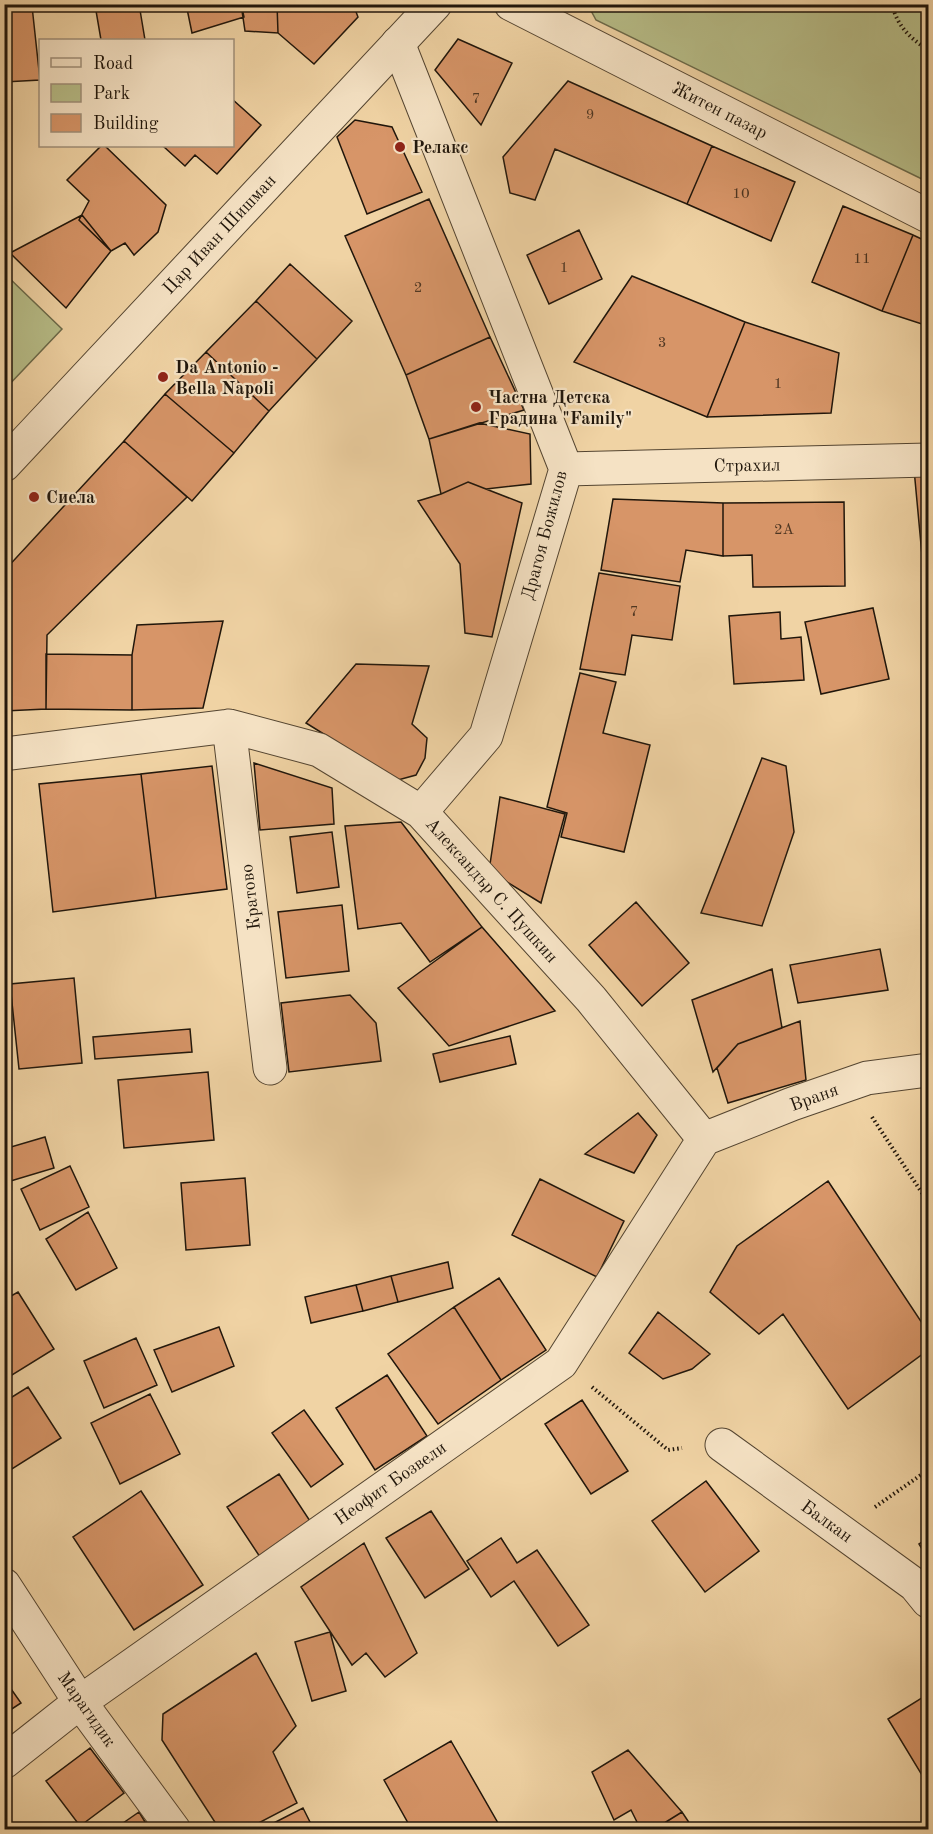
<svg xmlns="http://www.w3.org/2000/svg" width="933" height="1834" font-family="'Old Standard TT',serif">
	<rect width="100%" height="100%" fill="#f0d3a4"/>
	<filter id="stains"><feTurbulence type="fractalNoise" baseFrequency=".00333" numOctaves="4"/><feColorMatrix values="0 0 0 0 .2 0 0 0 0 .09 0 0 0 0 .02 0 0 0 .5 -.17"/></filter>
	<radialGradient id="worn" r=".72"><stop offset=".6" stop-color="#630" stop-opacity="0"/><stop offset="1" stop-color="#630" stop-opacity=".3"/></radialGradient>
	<path fill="#b7bd88" stroke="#6c6a4a" stroke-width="1.5" d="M588,5H928V182L596,20Z
		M5,274L62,329L5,389H4Z"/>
	<path fill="#d79568" stroke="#20160b" stroke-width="1.5" d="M139,4L145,40H101L95,5Z
		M186,4H241L244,17L192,33Z
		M241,4H277L278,33L245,31Z
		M277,4H353L358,17L314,64L278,33Z
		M32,6L40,80L4,82V8Z
		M458,39L512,63L481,125L435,70Z
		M568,81L712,146L687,204L555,149L535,200L510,193L503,157Z
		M232,99L261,125L217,174L195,155L185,166L163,146H232Z
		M355,120L392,127L422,192L367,214L337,137Z
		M101,146H105L166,205L158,232L134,255L125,243L111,251L79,220L89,201L67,180Z
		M712,146L795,182L771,241L687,204Z
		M429,199L490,337L406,375L345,236Z
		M843,206L913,235L882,311L812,282Z
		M82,215L111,251L66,308L10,253Z
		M579,230L602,279L549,304L527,255Z
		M913,235L928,242V326L882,311Z
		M290,264L352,321L317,359L256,301Z
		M632,276L745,322L707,417L574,362Z
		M256,301L317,359L269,411L206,352Z
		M745,322L839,353L831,413L707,417Z
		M490,337L524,410L429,439L406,375Z
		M206,352L269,411L234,453L165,394Z
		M165,394L234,453L192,501L124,441Z
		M479,423L530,434L531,484L486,489L468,482L441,494L429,439Z
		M124,441L187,497L47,635L46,709L4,711V571Z
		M914,469H928V575L924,577Z
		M468,482L522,503L492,637L465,633L460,564L418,501L441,494Z
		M613,499L723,503V556L686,550L680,582L601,570Z
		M844,502L845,586L753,587L752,555L723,556V503Z
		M599,573L680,586L672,640L632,635L625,675L580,669Z
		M873,608L889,679L821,694L805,622Z
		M780,612L781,639L801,637L804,680L734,684L729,616Z
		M223,621L203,708L132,710V655L137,625Z
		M46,654L132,655V710L46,709Z
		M356,664L429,666L412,724L427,738L425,758L416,775L398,780L306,723Z
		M580,673L616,682L603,733L650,745L624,852L561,837L567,813L547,807Z
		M762,758L786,766L794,832L762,926L701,913Z
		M254,763L332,788L334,824L260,830Z
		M212,766L227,889L156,898L141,774Z
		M141,774L156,898L53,912L39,784Z
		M500,797L565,814L541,903L489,871Z
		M7,798L11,850H4V799Z
		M401,822L482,927L430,962L401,923L358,929L345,826Z
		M332,832L339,887L297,893L290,837Z
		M636,902L689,963L642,1006L589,945Z
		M342,905L349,971L286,978L278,912Z
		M482,927L555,1011L449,1046L398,988Z
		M880,949L888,990L798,1003L790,965Z
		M772,969L782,1028L738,1044L713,1072L692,1000Z
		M74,978L82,1063L19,1069L10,984Z
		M350,995L376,1023L381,1061L289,1072L281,1003Z
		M800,1021L806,1080L728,1103L717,1068L738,1044Z
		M190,1029L192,1052L95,1059L93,1037Z
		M510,1036L516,1064L440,1082L433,1054Z
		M208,1072L214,1140L124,1148L118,1080Z
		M638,1113L657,1135L634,1173L585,1154Z
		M45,1137L54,1168L4,1183V1149Z
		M70,1166L89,1207L40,1230L21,1189Z
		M245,1178L250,1245L186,1250L181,1183Z
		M540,1179L624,1221L597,1277L512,1235Z
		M828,1181L928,1332V1350L848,1409L783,1314L759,1334L710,1292L737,1246Z
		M88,1212L117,1268L76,1290L46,1239Z
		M448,1262L453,1288L398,1302L391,1276Z
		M391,1276L398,1302L363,1311L356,1285Z
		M499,1278L546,1350L501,1380L454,1307Z
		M356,1285L363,1311L311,1323L305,1297Z
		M18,1292L54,1349L4,1380V1300Z
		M454,1307L501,1380L438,1424L388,1354Z
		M658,1312L710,1354L692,1369L663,1379L629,1353Z
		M219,1327L234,1366L172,1392L154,1350Z
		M136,1338L157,1385L104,1408L84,1361Z
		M387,1375L427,1436L375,1470L336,1408Z
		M28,1387L61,1438L4,1474V1402Z
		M150,1394L180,1454L120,1484L91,1423Z
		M582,1400L628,1471L591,1494L545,1424Z
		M304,1410L343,1464L311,1487L272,1433Z
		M279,1474L312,1524L260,1557L227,1507Z
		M706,1481L759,1551L705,1592L652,1521Z
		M141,1491L203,1585L134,1630L73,1537Z
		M431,1511L469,1569L425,1598L386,1538Z
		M501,1538L517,1563L537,1550L589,1625L558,1646L514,1581L491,1597L467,1561Z
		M928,1538V1559L919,1544Z
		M364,1543L417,1653L385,1677L366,1653L352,1665L301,1587Z
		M330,1632L346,1691L312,1701L295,1642Z
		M256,1653L296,1726L273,1752L297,1803L245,1830H220L162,1740L163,1714Z
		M4,1679L21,1703L4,1714Z
		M928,1694V1785L888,1719Z
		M451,1741L502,1830H412L384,1780Z
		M90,1748L124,1793L80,1826L46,1781Z
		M628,1750L682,1812L653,1830H641L631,1810L614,1820L592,1772Z
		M303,1808L314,1830H260Z
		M139,1812L150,1830H113Z
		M682,1812L694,1830H653Z"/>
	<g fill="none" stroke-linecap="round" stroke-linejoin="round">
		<defs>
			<path id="minor" d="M511,4L928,216
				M398,43L566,469L486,736L421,812
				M566,469L928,460
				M229,726L270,1068
				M4,754L229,726L319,750L421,812L591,999L704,1139
				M704,1139L792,1104L867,1078L928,1070
				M722,1445L915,1585L928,1601
				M4,1585L80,1702L174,1830
				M4,1762L80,1702L561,1363L704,1139"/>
			<path id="tertiary" d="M4,465L435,4"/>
		</defs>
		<use href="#minor" stroke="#544531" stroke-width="35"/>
		<use href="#tertiary" stroke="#544531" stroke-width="35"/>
		<path stroke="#20160b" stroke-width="4" stroke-dasharray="1.5 3" stroke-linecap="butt" d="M892,4C897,26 910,38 928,50
			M872,1117L928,1202
			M592,1387L668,1450L682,1448
			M875,1507L928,1470"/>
		<use href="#minor" stroke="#f5e2c4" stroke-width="33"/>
		<use href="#tertiary" stroke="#f5e2c4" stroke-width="33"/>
	</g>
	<g fill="#8f2418" stroke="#f5e2c4" stroke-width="2">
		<circle cx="400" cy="147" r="6"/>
		<circle cx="163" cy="377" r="6"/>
		<circle cx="476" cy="407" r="6"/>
		<circle cx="34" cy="497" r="6"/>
	</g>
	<g text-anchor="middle" stroke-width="4.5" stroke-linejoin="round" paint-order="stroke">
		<g font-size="15" fill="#4e3622">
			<text x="476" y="103">7</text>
			<text x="590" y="119">9</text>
			<text x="741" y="198">10</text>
			<text x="862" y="263">11</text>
			<text x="564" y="272">1</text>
			<text x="418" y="292">2</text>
			<text x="662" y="347">3</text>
			<text x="778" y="388">1</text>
			<text x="784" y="534">2А</text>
			<text x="634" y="616">7</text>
		</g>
		<g font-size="18" fill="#20160b" stroke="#f5e2c4">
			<text transform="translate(720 110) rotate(27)" y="6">Житен пазар</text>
			<text transform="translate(219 234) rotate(-47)" y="6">Цар Иван Шишман</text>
			<text transform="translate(747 465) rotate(-1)" y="6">Страхил</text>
			<text transform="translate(544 535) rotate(-75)" y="6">Драгоя Божилов</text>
			<text transform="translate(492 890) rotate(48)" y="6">Александър С. Пушкин</text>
			<text transform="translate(250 897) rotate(-97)" y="6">Кратово</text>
			<text transform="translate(814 1097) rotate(-20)" y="6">Враня</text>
			<text transform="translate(390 1483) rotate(-35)" y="6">Неофит Бозвели</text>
			<text transform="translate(827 1521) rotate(36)" y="6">Балкан</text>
			<text transform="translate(87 1709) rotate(55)" y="6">Марагидик</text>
		</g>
		<g font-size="18" font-weight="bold" fill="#20160b" stroke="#f5e2c4" text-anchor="start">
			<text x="412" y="153">Релакс</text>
			<text x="175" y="373">Da Antonio -<tspan x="175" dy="21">Bella Napoli</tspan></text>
			<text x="488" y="403">Частна Детска<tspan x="488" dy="21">Градина "Family"</tspan></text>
			<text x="46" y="503">Сиела</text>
		</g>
	</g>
	<rect width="933" height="1834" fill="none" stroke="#f0d3a4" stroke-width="24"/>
	<rect x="6" y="6" width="921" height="1822" fill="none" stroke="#20160b" stroke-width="3"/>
	<rect x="12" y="12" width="909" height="1810" fill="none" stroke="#20160b" stroke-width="1.5"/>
	<rect x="39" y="39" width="195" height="108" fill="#f5e2c4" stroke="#a0907a" stroke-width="1.5"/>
	<rect x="51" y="58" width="30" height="9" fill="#f5e2c4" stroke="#a0907a" stroke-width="1.5"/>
	<text x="93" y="69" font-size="18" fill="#20160b">Road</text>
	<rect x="51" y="84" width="30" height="18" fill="#b7bd88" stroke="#a0907a" stroke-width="1.5"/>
	<text x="93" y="99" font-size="18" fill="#20160b">Park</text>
	<rect x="51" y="114" width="30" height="18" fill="#d79568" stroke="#a0907a" stroke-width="1.5"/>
	<text x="93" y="129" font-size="18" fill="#20160b">Building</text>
	<rect width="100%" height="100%" filter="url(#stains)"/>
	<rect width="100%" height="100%" fill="url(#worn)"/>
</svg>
